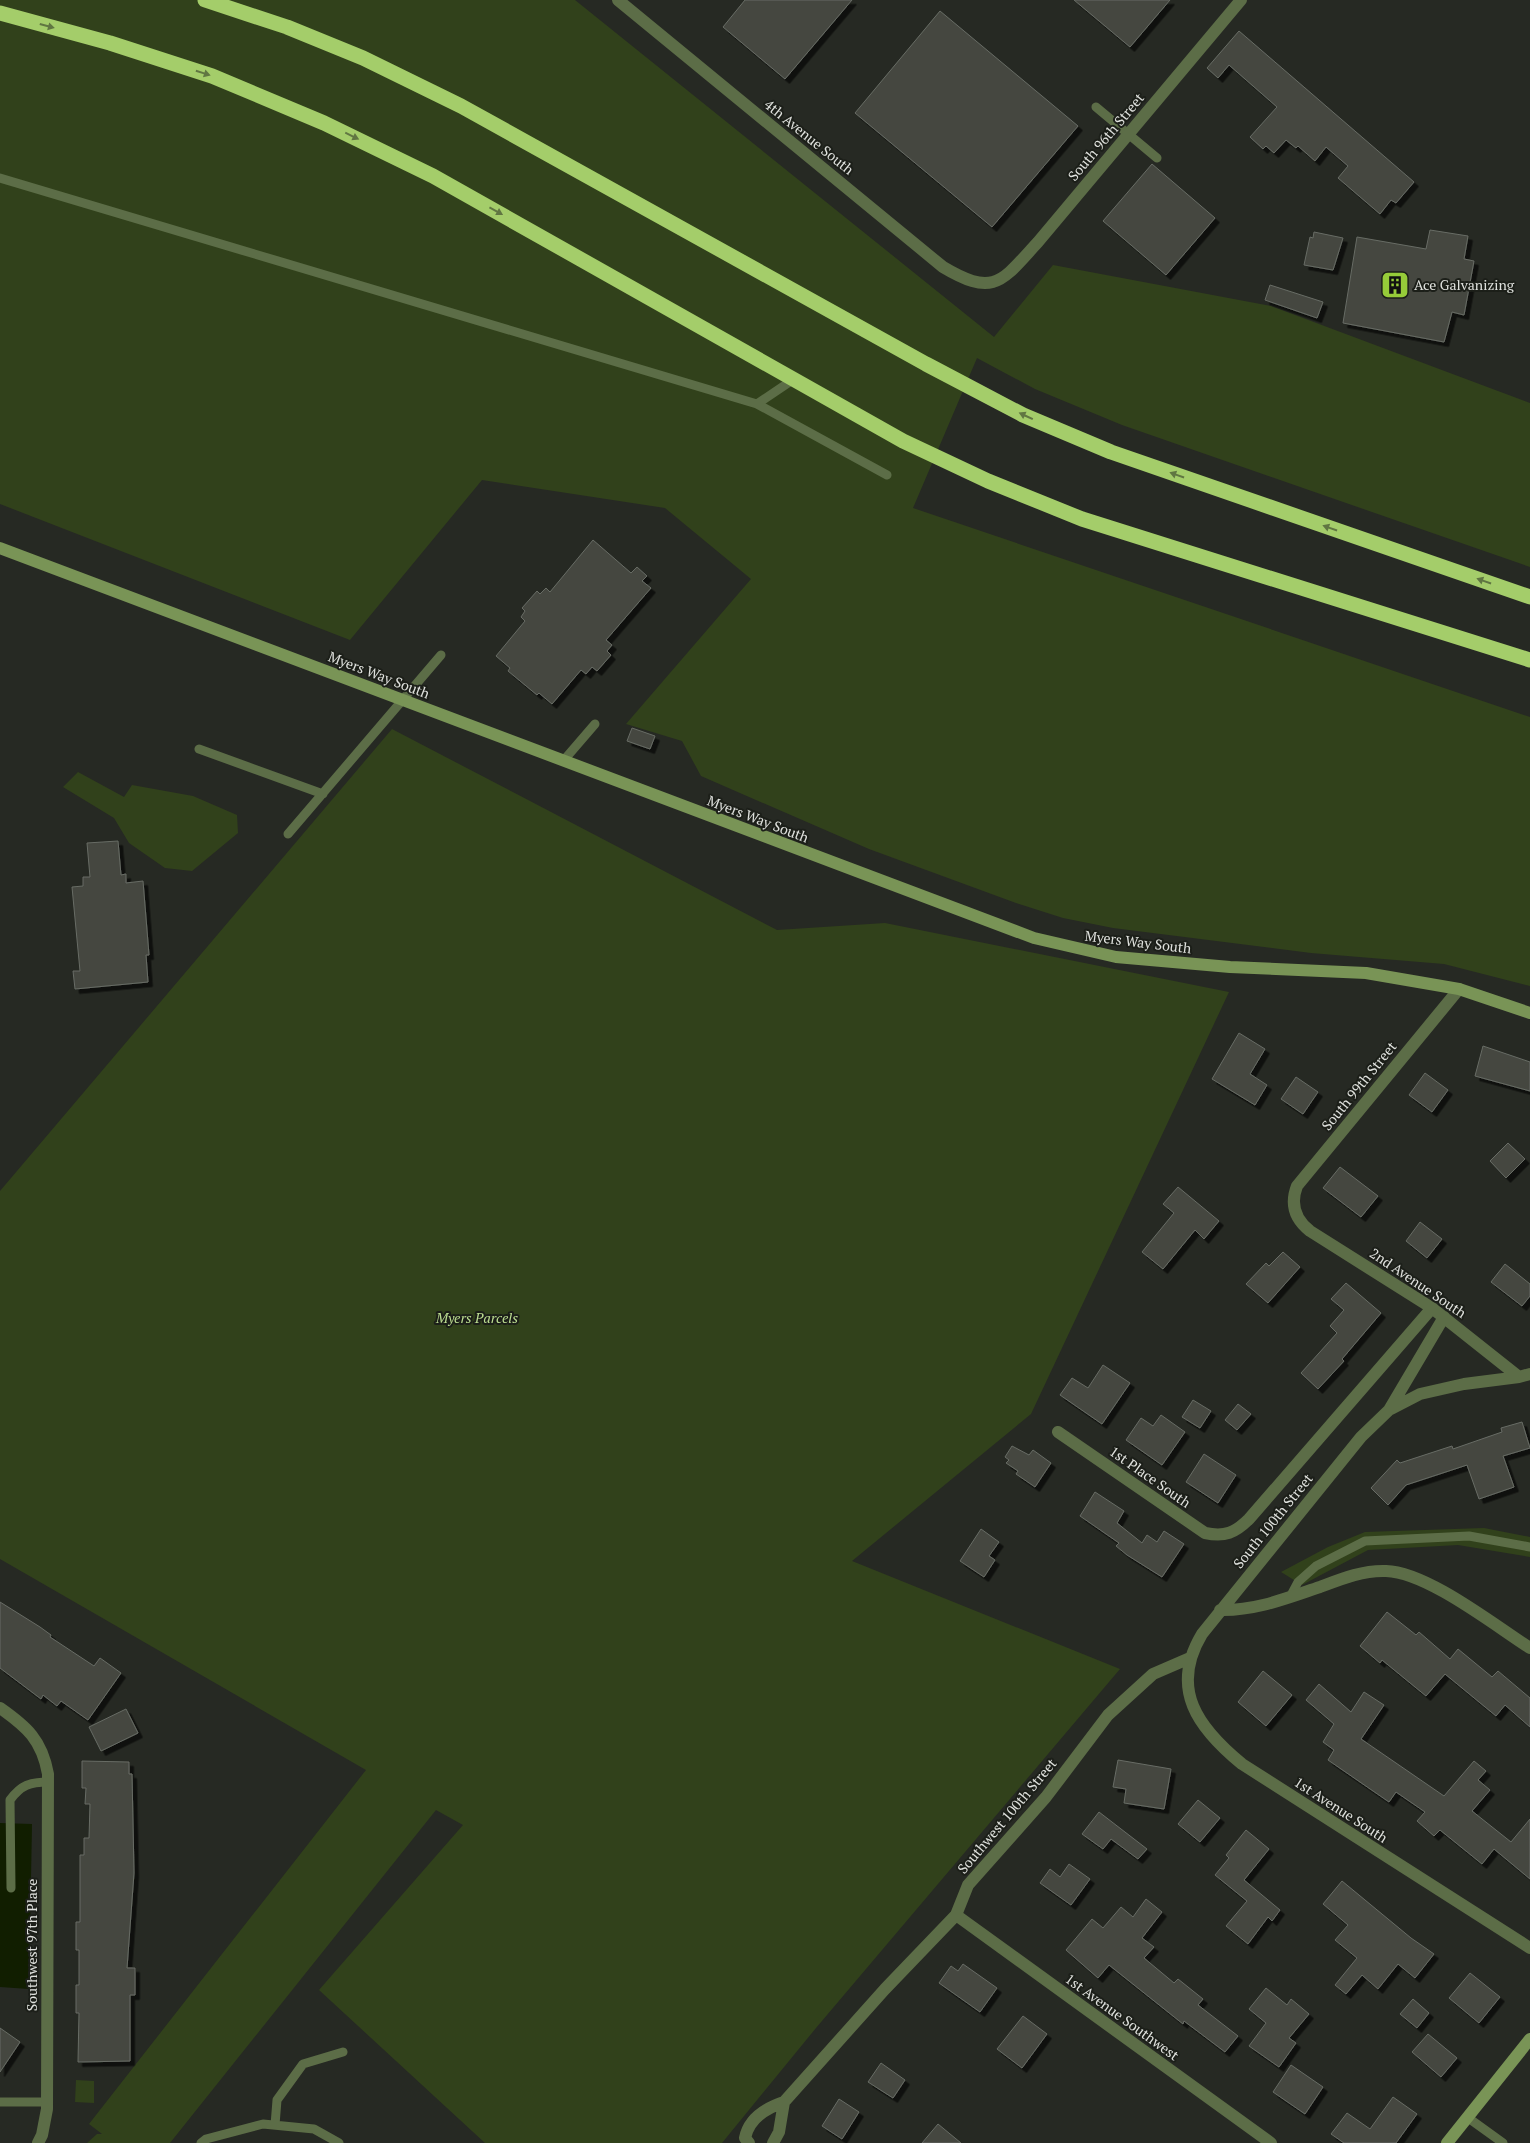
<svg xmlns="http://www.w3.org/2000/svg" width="1530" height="2143" font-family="'PT Serif',serif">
	<defs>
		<filter id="shadow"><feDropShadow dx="4.5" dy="4.5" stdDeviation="0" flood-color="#0009"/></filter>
	</defs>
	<rect width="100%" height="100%" fill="#262923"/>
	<path fill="#31411b" d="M0,0H575L994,337L1053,265L1271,306L1530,403V567L1122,425L1035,389L977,358L913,508L1530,717V986L1444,964L1311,953L1113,928L1063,918L1016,903L869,849L701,776L682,741L626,724L751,579L665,508L482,480L350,640L0,504Z
		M392,729L777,930L885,923L1229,992L1031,1414L852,1561L1120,1669L816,2028L722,2143H485L319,1990L463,1825L436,1810L170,2143H87L97,2134H102L89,2124L366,1770L0,1559V1191Z
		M78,772L124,797L132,785L193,796L237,815L238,833L192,871L165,868L129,843L114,818L63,787Z
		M1484,1528L1530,1537V1557L1458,1545L1368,1550L1302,1585L1281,1572L1328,1547L1365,1532Z
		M76,2080L94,2081V2103L75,2102Z"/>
	<path fill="#111e00" d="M0,1823L32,1824L29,1989L0,1987Z"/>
	<path fill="#444740" stroke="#686c65" filter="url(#shadow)" d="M745,0H852L785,79L723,27Z
		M1074,0H1170L1130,47Z
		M940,11L1078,126L992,227L855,113Z
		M1239,31L1414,182L1396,203L1391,200L1380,214L1338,178L1348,166L1326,147L1315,161L1298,146L1296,148L1286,140L1274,153L1266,146L1263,149L1250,137L1277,107L1229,65L1218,78L1207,68Z
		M1152,164L1215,218L1166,275L1103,221Z
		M1430,230L1468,236L1464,259L1474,261L1464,315L1452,312L1444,342L1343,323L1357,237L1426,249Z
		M1314,232L1343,238L1333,270L1304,265L1310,237L1313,238Z
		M1270,285L1323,302L1317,318L1265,300Z
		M593,540L631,573L637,567L647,576L642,581L651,588L606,640L612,645L607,651L611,655L597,671L592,667L586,674L581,670L552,704L539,693L537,695L508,671L510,668L496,656L525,621L521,617L525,611L522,608L537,591L540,594L546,588L550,592Z
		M632,728L655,736L650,749L627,741Z
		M118,841L121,875L126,874V883L143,881L149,955H146L148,982L75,989L73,971H80L72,887L83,886V877H90L87,843Z
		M1239,1033L1265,1049L1250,1074L1267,1085L1255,1105L1212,1079Z
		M1483,1046L1530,1062V1091L1475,1076Z
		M1425,1073L1448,1090L1432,1112L1409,1095Z
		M1296,1077L1318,1092L1303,1114L1281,1099Z
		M1508,1143L1525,1159L1506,1178L1490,1161Z
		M1340,1167L1378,1196L1361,1217L1323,1188Z
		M1178,1187L1219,1221L1204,1239L1195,1230L1163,1269L1142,1252L1174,1213L1163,1204Z
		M1420,1222L1442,1239L1427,1258L1406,1241Z
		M1283,1252L1300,1267L1268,1303L1246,1284L1266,1263L1269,1266Z
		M1505,1264L1530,1284V1296L1522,1306L1491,1282Z
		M1346,1283L1381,1313L1342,1359L1344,1361L1318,1389L1301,1373L1337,1333L1330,1326L1344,1310L1331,1299Z
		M1103,1365L1130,1383L1102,1424L1060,1395L1072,1378L1088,1388Z
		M1193,1400L1211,1411L1200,1428L1182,1417Z
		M1238,1404L1251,1414L1237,1430L1225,1420Z
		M1161,1415L1185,1432L1162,1465L1126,1440L1141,1418L1153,1426Z
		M1522,1422L1530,1448L1503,1456L1514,1487L1479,1499L1467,1465L1406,1485L1388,1505L1371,1488L1397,1460L1400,1463L1452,1446L1453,1449L1502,1432L1501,1428Z
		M1012,1446L1029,1455L1033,1450L1051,1463L1035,1487L1016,1474L1018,1471L1006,1463L1009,1460L1005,1457Z
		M1204,1454L1236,1475L1218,1503L1186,1482Z
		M1095,1492L1124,1511L1117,1523L1142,1543L1147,1535L1157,1542L1164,1531L1184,1544L1162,1577L1127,1555L1116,1546L1119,1543L1080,1516Z
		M981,1529L999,1542L989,1556L995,1560L984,1577L960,1561Z
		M0,1602L40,1627L51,1635L50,1637L94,1666L100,1658L121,1673L88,1720L61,1701L57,1706L43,1695L41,1699L0,1668Z
		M1387,1612L1416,1635L1419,1632L1450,1659L1458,1649L1492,1677L1498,1671L1530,1698V1727L1505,1705L1496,1716L1445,1674L1426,1696L1382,1660L1380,1663L1360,1646Z
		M1263,1671L1292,1695L1266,1726L1238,1702Z
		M1319,1684L1351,1712L1364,1692L1384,1705L1361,1739L1444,1796L1474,1761L1486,1771L1478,1780L1490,1790L1472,1811L1511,1842L1530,1819V1879L1494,1849L1482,1864L1440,1830L1434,1836L1417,1821L1425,1812L1396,1792L1389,1802L1328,1760L1334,1750L1323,1742L1334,1724L1306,1700Z
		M126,1709L138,1733L101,1751L89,1727Z
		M1118,1760L1171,1769L1164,1809L1124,1803L1126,1789L1113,1787Z
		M82,1761L129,1762V1774H132L134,1873L127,1968H135V1995H130V2061L78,2062L79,2013H76V1985H79V1950H76V1922H80V1855H84V1838H89L90,1804H85L86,1788H82Z
		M1198,1800L1220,1818L1200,1842L1178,1824Z
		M1099,1812L1147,1849L1138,1859L1111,1839L1103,1849L1082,1834Z
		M1246,1830L1269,1849L1244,1880L1280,1910L1272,1921L1268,1917L1248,1944L1226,1926L1247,1901L1215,1875L1229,1858L1226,1855Z
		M1069,1864L1090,1879L1071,1905L1040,1883L1050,1869L1060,1877Z
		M1342,1881L1411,1938L1434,1954L1415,1978L1398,1964L1378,1989L1362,1975L1346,1994L1335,1985L1357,1958L1335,1940L1348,1925L1323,1904Z
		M1146,1899L1162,1912L1142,1938L1154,1947L1144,1958L1174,1983L1178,1979L1203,1999L1198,2005L1238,2036L1225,2052L1184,2021L1183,2024L1109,1965L1098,1978L1066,1950L1092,1919L1103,1928L1121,1907L1133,1917Z
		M963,1964L997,1988L980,2012L939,1983L951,1966L958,1971Z
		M1470,1973L1500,1997L1479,2023L1449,1998Z
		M1266,1988L1287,2005L1291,1999L1309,2014L1289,2038L1296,2043L1279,2067L1249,2046L1266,2023L1249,2009Z
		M1413,1999L1429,2013L1417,2028L1400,2014Z
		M1023,2016L1047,2034L1022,2068L997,2049Z
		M0,2028L20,2042L0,2072Z
		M1428,2034L1457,2058L1441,2077L1412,2052Z
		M881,2063L905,2080L893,2098L868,2082Z
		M1291,2065L1323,2087L1305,2114L1273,2092Z
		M1393,2097L1417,2114L1396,2143H1344L1331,2134L1347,2113L1370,2129Z
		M839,2099L859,2112L842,2139L822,2126Z
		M938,2124L961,2143H922Z"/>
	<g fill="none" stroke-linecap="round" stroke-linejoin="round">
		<path stroke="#5c6d47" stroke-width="9" d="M1096,107L1157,158
			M0,178L757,404L794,379
			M757,404L887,475
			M199,749L323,794
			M564,760L595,724
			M288,834L441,655
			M1290,1597L1298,1582L1316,1566L1365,1541L1469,1536L1530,1547
			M11,1888L10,1800C21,1785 30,1782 48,1782
			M0,2102H47
			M1467,2117L1503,2143
			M275,2125L277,2100L303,2064L343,2052
			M201,2143L206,2139L263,2124L314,2129L339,2143"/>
		<path stroke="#5c6d47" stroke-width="12" d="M618,0L943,267C995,298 1002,281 1038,242L1241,0
			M1459,989L1297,1186C1290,1204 1295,1219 1310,1231L1432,1308L1519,1377L1530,1374
			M1444,1317L1389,1410L1361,1437L1202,1634C1169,1689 1198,1728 1242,1764L1530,1948
			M1391,1409L1420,1394L1464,1384L1519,1377
			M1058,1432L1205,1533C1225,1537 1235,1533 1249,1519L1432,1308
			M1220,1610C1255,1611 1287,1598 1320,1587C1341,1579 1363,1570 1386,1571C1427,1572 1494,1625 1530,1648
			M0,1708C27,1727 42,1740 48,1774L47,2109L42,2135L38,2143
			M956,1915L1271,2143
			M784,2102L885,1989L956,1915L968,1885L1046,1797L1108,1715L1153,1674L1190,1658
			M749,2143L745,2138C749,2118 766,2108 784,2102L779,2132L773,2143"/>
		<path stroke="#799456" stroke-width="12" d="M0,548L1034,938L1116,957L1230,967L1366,973L1459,989L1530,1013
			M1447,2143L1530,2039"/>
		<path stroke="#a4cd6a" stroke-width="15" d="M205,0L287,27L363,58L461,106L926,364L1023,415L1111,452L1530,597
			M0,13L110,43L212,76L324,123L433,176L903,441L988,481L1082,519L1530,660"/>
	</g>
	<defs><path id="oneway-solid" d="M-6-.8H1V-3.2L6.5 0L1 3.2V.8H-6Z" transform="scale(1.25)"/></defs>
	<g fill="#607642">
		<use href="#oneway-solid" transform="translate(47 26) rotate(15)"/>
		<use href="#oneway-solid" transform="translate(203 73) rotate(18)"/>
		<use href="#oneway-solid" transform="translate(352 136) rotate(26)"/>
		<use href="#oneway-solid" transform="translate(496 211) rotate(29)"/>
		<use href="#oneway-solid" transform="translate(1026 416) rotate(-155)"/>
		<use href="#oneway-solid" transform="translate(1177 475) rotate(-161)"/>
		<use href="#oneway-solid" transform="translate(1330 528) rotate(-161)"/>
		<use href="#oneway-solid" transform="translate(1484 581) rotate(-161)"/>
	</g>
	<defs>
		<symbol id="building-square" viewBox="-11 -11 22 22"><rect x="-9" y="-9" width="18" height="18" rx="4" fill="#96cc39" stroke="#1c1f19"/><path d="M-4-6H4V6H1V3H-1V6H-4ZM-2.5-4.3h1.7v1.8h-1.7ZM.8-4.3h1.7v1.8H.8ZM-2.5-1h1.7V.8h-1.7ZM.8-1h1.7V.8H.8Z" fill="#111"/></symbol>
	</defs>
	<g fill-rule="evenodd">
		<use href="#building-square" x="1379" y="269" width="32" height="32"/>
	</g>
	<g text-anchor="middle" stroke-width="4" stroke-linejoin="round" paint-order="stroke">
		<g font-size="14" fill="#e0e2de" stroke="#1c1f19">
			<text transform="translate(809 137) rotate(39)" y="5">4th Avenue South</text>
			<text transform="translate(1106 137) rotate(-50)" y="5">South 96th Street</text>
			<text transform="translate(379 675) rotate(21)" y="5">Myers Way South</text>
			<text transform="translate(758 819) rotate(21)" y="5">Myers Way South</text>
			<text transform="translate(1138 942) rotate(7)" y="5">Myers Way South</text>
			<text transform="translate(1359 1086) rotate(-51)" y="5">South 99th Street</text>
			<text transform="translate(1418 1283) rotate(34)" y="5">2nd Avenue South</text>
			<text transform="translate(1150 1477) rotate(35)" y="5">1st Place South</text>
			<text transform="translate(1273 1521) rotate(-51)" y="5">South 100th Street</text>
			<text transform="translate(1341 1810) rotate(33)" y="5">1st Avenue South</text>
			<text transform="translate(1007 1816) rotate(-50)" y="5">Southwest 100th Street</text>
			<text transform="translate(32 1945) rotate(-90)" y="5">Southwest 97th Place</text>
			<text transform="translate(1122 2017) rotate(36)" y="5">1st Avenue Southwest</text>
		</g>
		<g font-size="14" fill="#e0e2de" stroke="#1c1f19" text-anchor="start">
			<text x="1414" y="290">Ace Galvanizing</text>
		</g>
		<g font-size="14" font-style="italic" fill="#bcdd91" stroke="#1c1f19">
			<text x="477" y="1323">Myers Parcels</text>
		</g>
	</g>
</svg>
